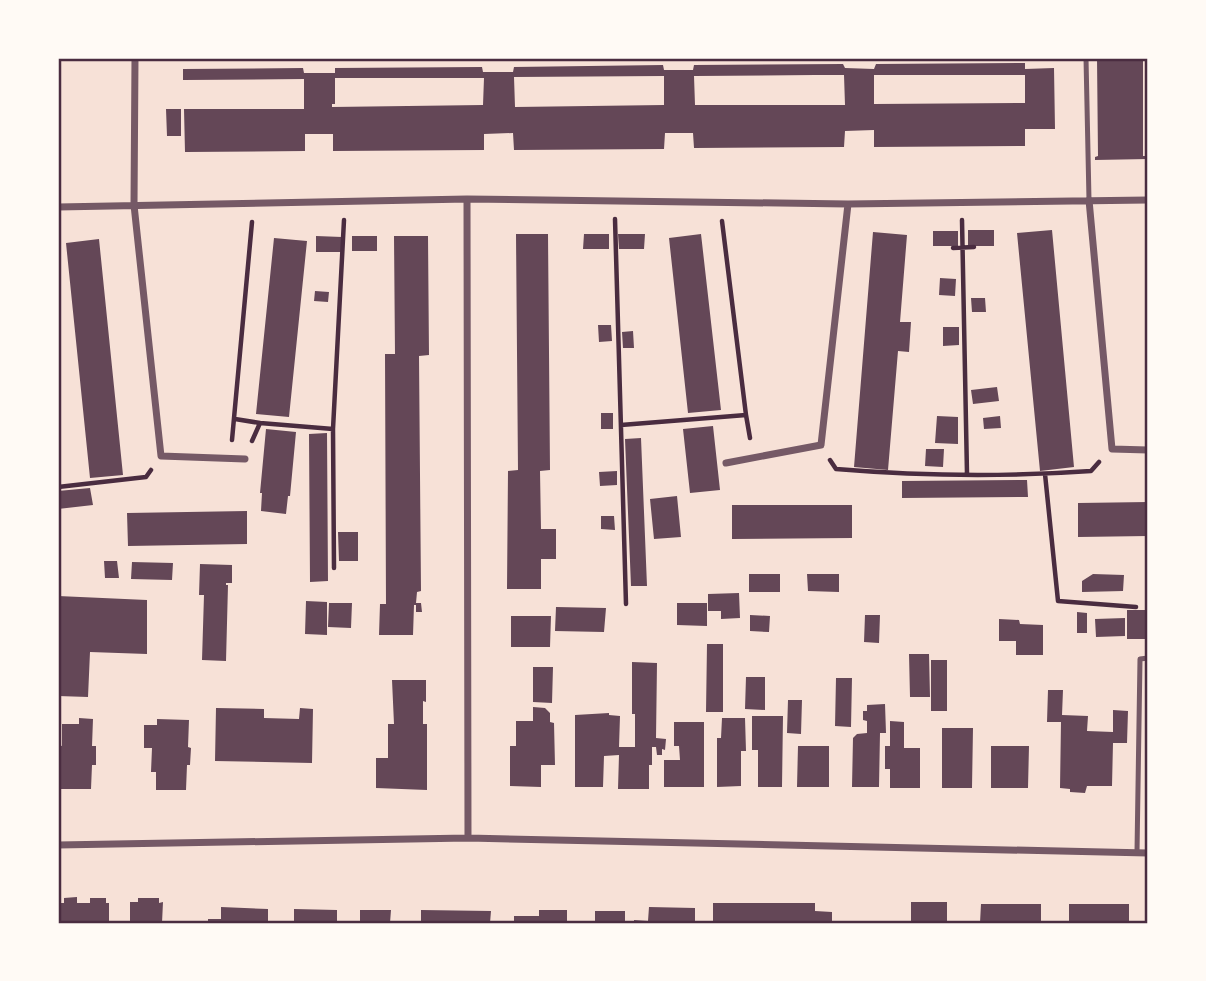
<svg xmlns="http://www.w3.org/2000/svg" width="1206" height="981" font-family="Inter,sans-serif">
	<rect width="100%" height="100%" fill="#f7e1d7"/>
	<path fill="#644757" fill-rule="evenodd" d="M1097,58H1143V156H1148V159L1095,160V157L1098,156Z
		M1025,63V69L1054,68L1055,129H1025V146L874,147V130L845,131L844,147L694,148L693,133H665L664,149L514,150L513,133L484,134V150L333,151V134H305V151L185,152L184,109H304V79L183,80V69L303,68L304,73H335V68L482,67L483,72H513L514,67L663,65L664,70H693L694,65L843,64L845,68L874,69L876,64ZM815,75H844L845,105H695L694,76ZM874,75H1025V103L874,104ZM664,76V105L515,107L514,77ZM335,78H484L483,105L332,107V104H335Z
		M166,109H181V136H167Z
		M968,230H994V246H968Z
		M1052,230L1074,467L1040,471L1017,233Z
		M933,231H958V246H933Z
		M873,232L907,235L900,322H911L909,352L898,351L888,470L854,467Z
		M516,234H548L550,470L540,471L541,529H556V559H541V589H507L508,471L518,470Z
		M584,234H609V249H583Z
		M618,234H645L644,249H619Z
		M701,234L721,410L688,413L669,238Z
		M316,236L342,237V252H316Z
		M352,236H377V251H352Z
		M394,236H428L429,355L419,356L421,591L417,592L416,603H421L422,612H416V605H414L413,635H379L380,604H386L385,354H395Z
		M274,238L307,241L289,417L256,414Z
		M99,239L123,475L90,478L66,243Z
		M940,278L956,279L955,296L939,295Z
		M315,291L329,292L328,302L314,301Z
		M971,298H985L986,312H972Z
		M598,325H611L612,341L599,342Z
		M943,327H959V345L943,346Z
		M633,331L634,348H623L622,332Z
		M997,387L999,401L973,404L971,390Z
		M601,413H613V429H601Z
		M937,416L958,417V444L935,443Z
		M1000,416L1001,428L984,429L983,418Z
		M713,426L720,490L690,493L683,429Z
		M266,429L296,432L290,496H288L286,514L261,511L262,493H260Z
		M327,433L328,581L310,582L309,434Z
		M641,438L647,586H631L625,439Z
		M926,449H944L943,467L925,466Z
		M617,471V485L600,486L599,472Z
		M1027,480L1028,497L902,498V481Z
		M90,488L93,505L58,509V491Z
		M677,496L681,537L654,539L650,499Z
		M1148,502V536L1078,537V503Z
		M732,505H852V538L732,539Z
		M247,511V544L128,546L127,513Z
		M601,516H614L615,530L601,529Z
		M338,532H358V561H339Z
		M104,561H117L119,578H105Z
		M132,562L173,563L172,580L131,579Z
		M200,564L232,565V583H226V585H228L226,661L202,660L204,595H199Z
		M749,574H780V592H749Z
		M807,574H839V592L808,591Z
		M1093,574L1124,575L1123,591L1082,592V581Z
		M739,593L740,618L721,619V611H708V594Z
		M58,596L147,600V654L90,652L88,697L58,696Z
		M306,601L327,602V635L305,634Z
		M329,603H352L351,628L328,627Z
		M677,603H707V626L677,625Z
		M556,607L606,608L604,632L555,631Z
		M1127,610H1148V639H1127Z
		M1077,612L1087,613V633H1077Z
		M750,615L770,616L769,632L750,631Z
		M865,615H880L879,643L864,642Z
		M511,616H551L550,647H511Z
		M1125,618V636L1096,637L1095,619Z
		M999,619L1019,620L1020,624L1043,625V655H1016V641H999Z
		M707,644H723V712H706Z
		M909,654H929L930,697H910Z
		M931,660H947V711H931Z
		M632,662L657,663L656,738L666,739L665,750L662,749V755H657L656,747H652V765H649V789H618L619,755L604,756L603,787H575V715L609,713V715L620,716L619,747H635V714H632Z
		M533,667H553L552,703L533,702Z
		M746,677H765V710L745,709Z
		M836,678H852L851,727L835,726Z
		M392,680H426V702L423,701V724H427V790L376,788V758H388V724H394Z
		M1048,690H1063L1062,715L1088,716L1087,731L1113,732V710L1128,711L1127,743H1113L1112,786H1087L1085,793L1070,792V789L1060,788L1061,722H1047Z
		M788,700H802L801,734L787,733Z
		M885,704L886,733H880L879,787H852L853,738L857,734L867,733V721L863,720V711H867V705Z
		M533,707L545,708L550,713V722L554,723L555,765H541V787L510,786V746H516V721H533Z
		M216,708L264,709V718L299,719L300,708L313,709L312,763L215,761Z
		M752,716H783L782,787H758V750H752Z
		M79,718L93,719L92,746H96V765H92L91,789H61L58,745L62,746V724H79Z
		M722,718H745L746,751H741V786L717,787V738H721Z
		M157,719L189,720L188,747L191,748L190,765H187L186,790H156V772H151L152,748H144V725H157Z
		M890,721L904,722V748H920V788H890V769H885V746H890Z
		M674,722H704V787H664V760H680L679,746H674Z
		M942,728H973L972,788H942Z
		M798,746H829V787H797Z
		M991,746H1029L1028,788H991Z
		M77,897V903H90V898H106V903H109V923H59V903H64V898Z
		M138,898H159V903L163,902L162,923H130V902H138Z
		M911,902H947V923H911Z
		M713,903H815V911L832,912V923H713Z
		M981,904H1041V923H980Z
		M1069,904H1129V923H1069Z
		M221,907L268,909V923H208V919H221Z
		M649,907L695,908V923H634V920L648,921Z
		M294,909L337,910V923H294Z
		M360,910H391L390,923H360Z
		M421,910L491,911L490,923H421Z
		M539,910H567V923H514V916H539Z
		M595,911H625V923H595Z"/>
	<g fill="none" stroke-linecap="round" stroke-linejoin="round">
		<path stroke="#4a2c40" stroke-width="4.5" d="M615,219L626,604
			M962,220L967,474
			M953,248L974,247
			M746,415L750,438
			M235,419L260,423
			M621,425L746,415L722,221
			M232,440L252,222
			M252,441L260,423L333,429
			M830,460L836,469C920,476 1006,477 1091,471L1099,462
			M1045,474L1058,601L1136,607
			M58,487L146,477L151,470
			M334,568L333,429L344,220"/>
		<path stroke="#755966" stroke-width="5" d="M1086,58L1089,200
			M1137,852L1140,659L1148,658"/>
		<path stroke="#755966" stroke-width="7" d="M135,58L134,205L161,456L245,459
			M467,199L468,838
			M1089,200L1112,449L1148,450
			M58,207L467,199L848,204L1148,200
			M726,463L821,445L848,204
			M58,845L468,838L1148,853"/>
	</g>
	<rect width="1206" height="981" fill="none" stroke="#fffaf5" stroke-width="119"/>
	<rect x="60" y="60" width="1086" height="862" fill="none" stroke="#4a2c40" stroke-width="2.5"/>
</svg>
